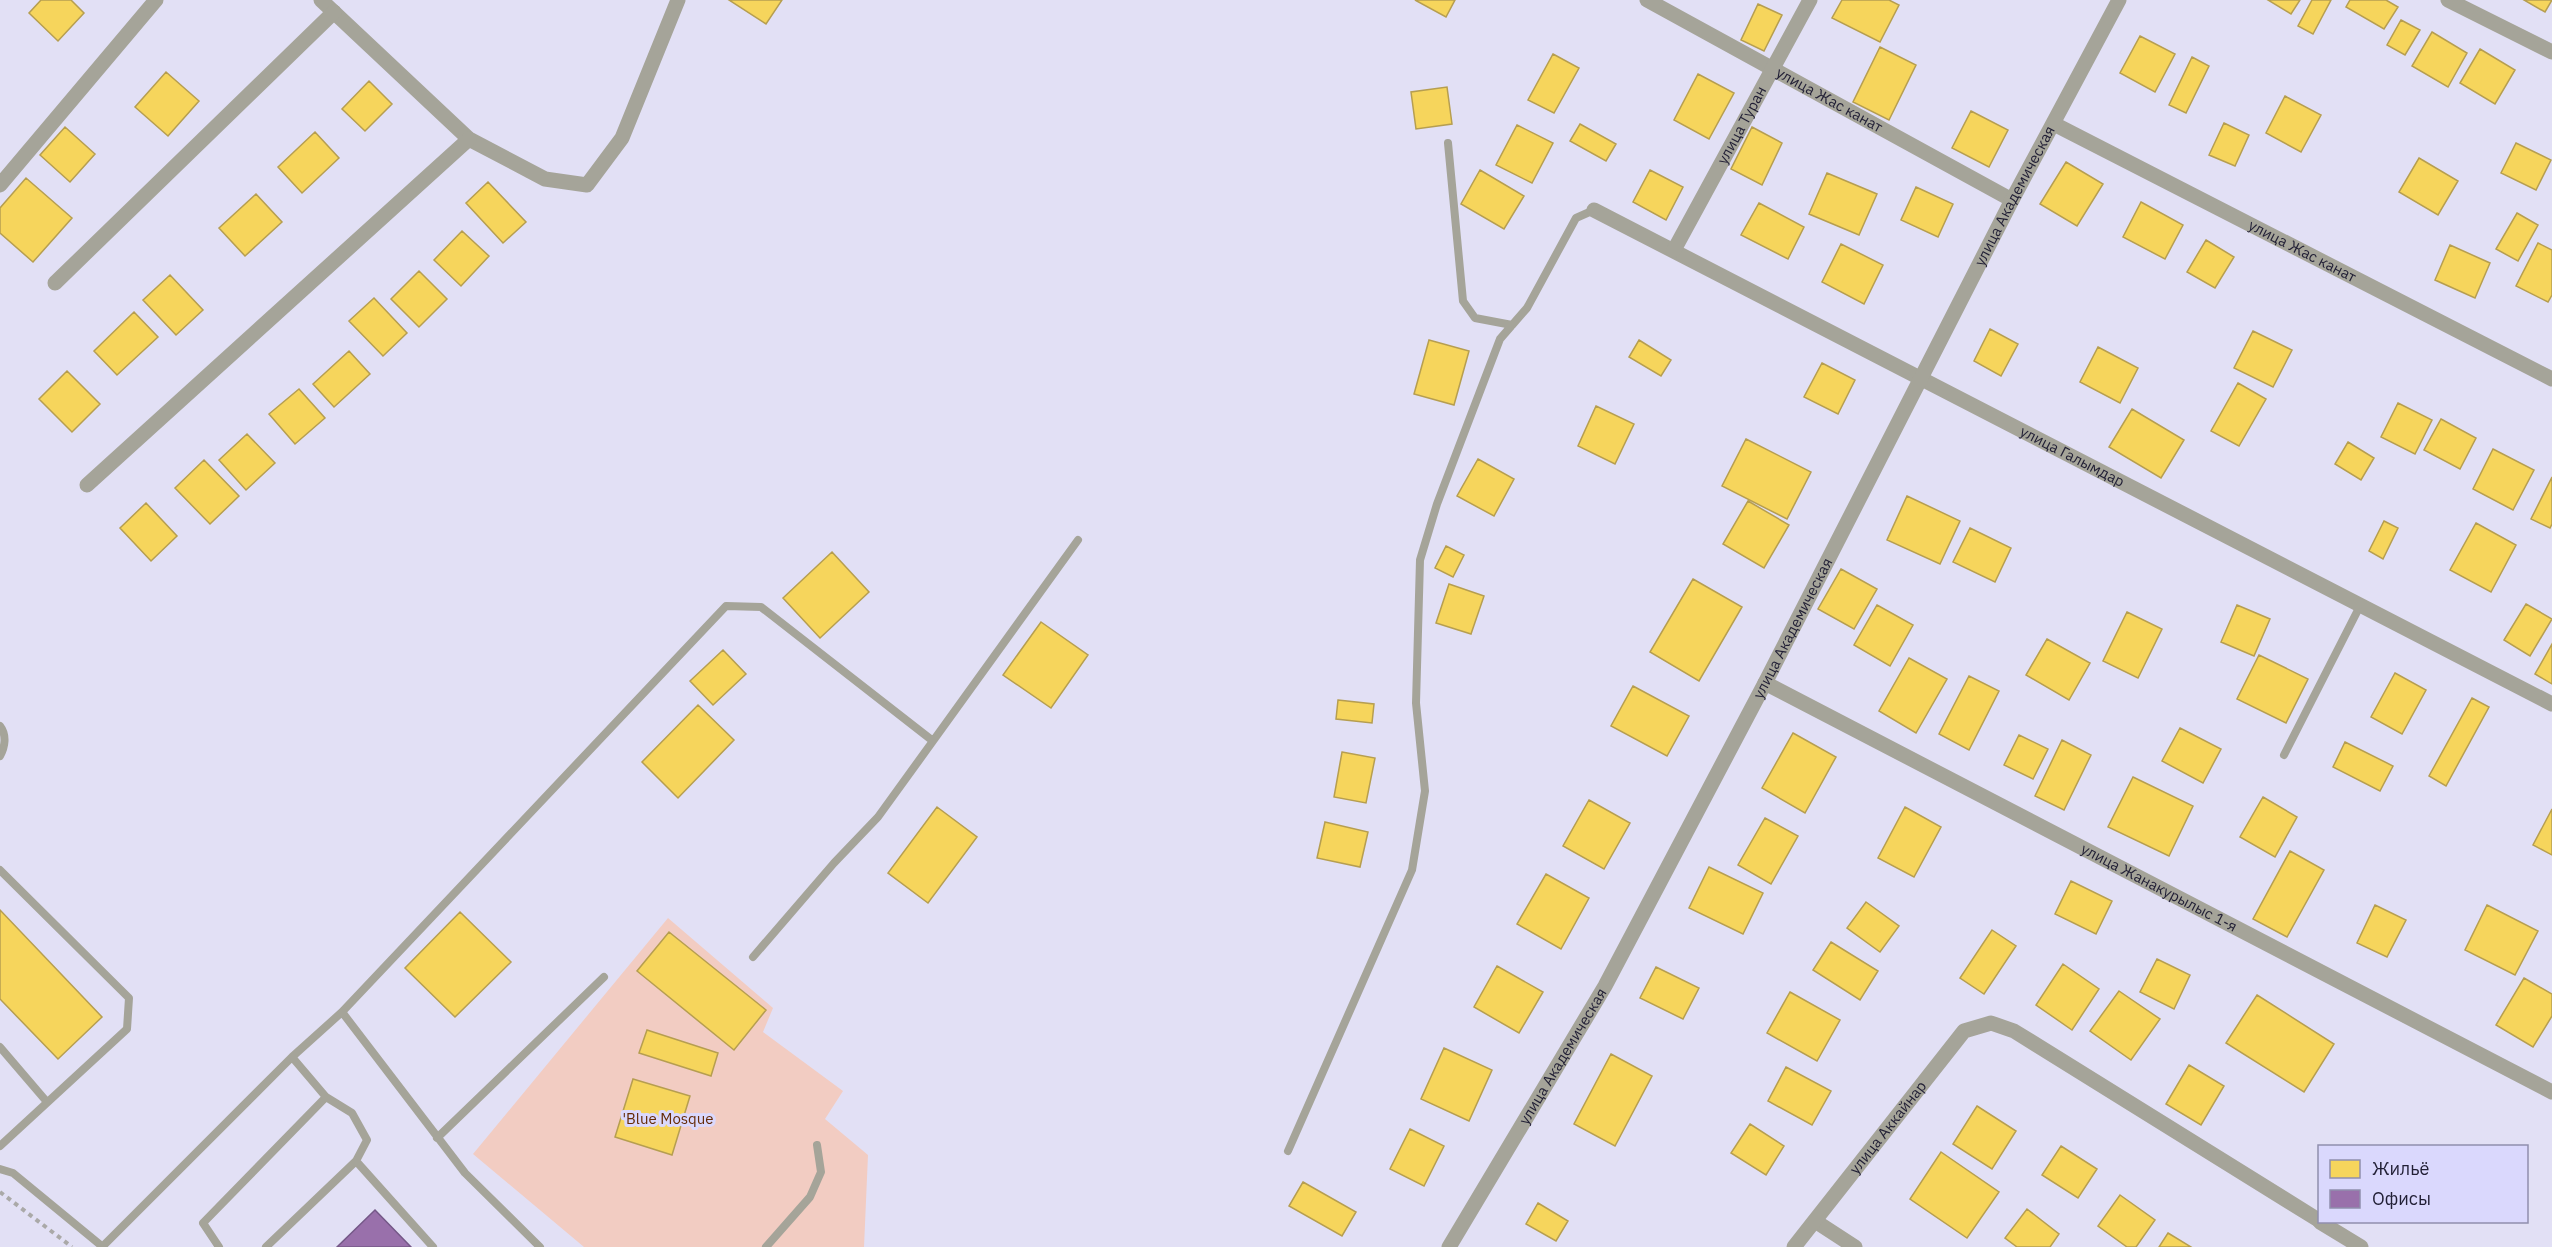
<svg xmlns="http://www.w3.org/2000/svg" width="2552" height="1247" font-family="'IBM Plex Sans',sans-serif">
	<rect width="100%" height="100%" fill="#e2e0f5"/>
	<path fill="#f2ccc2" d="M668,918L773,1008L763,1032L843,1091L825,1119L868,1155L864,1247H584L473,1154Z"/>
	<path fill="#f6d55c" stroke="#b69e50" stroke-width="1.5" d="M41,0H71L84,13L58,41L29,13Z
		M729,0H782L766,24Z
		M1415,0H1455L1446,17Z
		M1842,0H1889L1899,5L1880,42L1832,18Z
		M2268,0H2300L2291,14Z
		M2312,0H2331L2313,34L2298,26Z
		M2350,0H2386L2398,7L2384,29L2346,7Z
		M2524,0H2552L2545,12Z
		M1758,4L1782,15L1764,51L1741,40Z
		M2401,20L2420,30L2405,55L2387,45Z
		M2432,32L2467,53L2448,87L2412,66Z
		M2140,36L2175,54L2155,92L2120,73Z
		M1880,47L1916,65L1889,120L1853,102Z
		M2480,49L2515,70L2495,104L2460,83Z
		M1553,54L1579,68L1554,113L1528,100Z
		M2192,57L2209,66L2186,113L2169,105Z
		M166,72L199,101L168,136L135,107Z
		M1698,74L1734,93L1709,139L1674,120Z
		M369,81L392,104L365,131L342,109Z
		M1447,87L1452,124L1416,129L1411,92Z
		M2285,96L2321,115L2301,152L2266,133Z
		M1971,111L2008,130L1989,167L1952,148Z
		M2224,123L2249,135L2235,166L2209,155Z
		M1580,124L1616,144L1606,161L1570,141Z
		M1517,125L1553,143L1532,183L1496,165Z
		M65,127L95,154L70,182L40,155Z
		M1752,127L1782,143L1762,185L1731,169Z
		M315,132L339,158L302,193L278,167Z
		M2516,143L2551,160L2536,190L2501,173Z
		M2419,158L2458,181L2438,215L2399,192Z
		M2066,162L2103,184L2077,226L2040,204Z
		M1480,170L1524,196L1504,229L1461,204Z
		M1650,170L1683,187L1666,220L1633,202Z
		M1827,173L1877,194L1859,235L1809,214Z
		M26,178L72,218L33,262L0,233V208Z
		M488,182L526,222L503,243L466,203Z
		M1916,187L1953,204L1938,237L1901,220Z
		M256,194L282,222L245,256L219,228Z
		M2141,202L2183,225L2165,259L2123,237Z
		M1759,203L1804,227L1788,259L1741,235Z
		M2517,213L2538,225L2518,261L2496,249Z
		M462,231L489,256L461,286L434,260Z
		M2206,240L2234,257L2215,288L2187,272Z
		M2538,243L2552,250V295L2548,302L2516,286Z
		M1841,244L1883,265L1864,304L1822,282Z
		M2450,245L2490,263L2475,298L2435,280Z
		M419,271L447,299L419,327L391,299Z
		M170,275L203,310L176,335L143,300Z
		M374,298L407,333L383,356L349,321Z
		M134,312L158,337L117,375L94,351Z
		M1990,329L2018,344L2001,376L1974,361Z
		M2253,331L2292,350L2273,387L2234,368Z
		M1429,340L1469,351L1454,405L1414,394Z
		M1639,340L1671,360L1661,376L1629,357Z
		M2098,347L2138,368L2120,403L2080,382Z
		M349,351L370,374L334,407L313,384Z
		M1822,363L1855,380L1838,414L1804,397Z
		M67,371L100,404L72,432L39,399Z
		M2238,383L2266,399L2239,446L2211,431Z
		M299,389L325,418L295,444L269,414Z
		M2398,403L2432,420L2415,454L2381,437Z
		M1596,406L1634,424L1615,464L1578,446Z
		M2132,409L2184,440L2161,478L2109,447Z
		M2441,419L2476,438L2460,469L2424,450Z
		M247,434L275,463L246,490L219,460Z
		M1746,439L1811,472L1787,519L1722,486Z
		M2348,442L2374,458L2361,480L2335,464Z
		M2493,449L2534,470L2513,510L2473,489Z
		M1478,459L1514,479L1494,516L1457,496Z
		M204,460L239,496L210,524L175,488Z
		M2552,477V524L2550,528L2531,519Z
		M1907,496L1960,521L1940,564L1887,540Z
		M1748,501L1789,525L1764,568L1723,544Z
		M146,503L177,536L151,561L120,528Z
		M2384,521L2398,528L2383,559L2369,551Z
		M2476,523L2516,545L2491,592L2450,570Z
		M1970,528L2011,548L1995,582L1953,562Z
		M1446,546L1464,555L1453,577L1435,568Z
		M832,552L869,592L820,638L783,598Z
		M1841,569L1877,589L1854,629L1818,609Z
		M1693,579L1742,607L1699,681L1650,652Z
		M1449,584L1484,596L1471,634L1436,623Z
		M2526,604L2552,619L2530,656L2504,640Z
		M1877,605L1913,625L1890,666L1854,645Z
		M2237,605L2270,619L2254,656L2221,642Z
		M2127,612L2162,629L2138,678L2103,661Z
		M1041,622L1088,655L1051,708L1003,675Z
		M2047,639L2090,663L2069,700L2026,675Z
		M2552,644V684L2535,674Z
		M723,650L746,674L713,705L690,681Z
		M2259,655L2308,679L2286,723L2237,699Z
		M1909,658L1947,679L1916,733L1879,711Z
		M2395,673L2426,690L2402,734L2371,717Z
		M1969,676L1999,691L1969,750L1939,734Z
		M1633,686L1689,716L1667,756L1611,726Z
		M2472,698L2489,707L2446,786L2429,776Z
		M1338,700L1374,704L1372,723L1336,719Z
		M698,705L734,740L678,798L642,762Z
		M2180,728L2221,749L2203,783L2162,761Z
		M1793,733L1836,757L1805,813L1762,788Z
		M2019,735L2048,749L2033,779L2004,765Z
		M2062,740L2091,755L2064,810L2035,796Z
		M2345,742L2393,766L2380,791L2333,767Z
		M1342,752L1375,758L1366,803L1334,797Z
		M2133,777L2193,806L2169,856L2108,827Z
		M2263,797L2297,817L2275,857L2240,837Z
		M1589,800L1630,823L1604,869L1563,846Z
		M937,807L977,837L928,903L888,873Z
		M1905,807L1941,827L1914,877L1878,858Z
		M2552,809V855L2533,845Z
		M1765,818L1798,836L1771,884L1738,865Z
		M1325,822L1368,832L1360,867L1317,858Z
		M2290,851L2324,870L2287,937L2253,919Z
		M1709,867L1763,893L1743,934L1689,908Z
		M1546,874L1589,898L1561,949L1517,924Z
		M2071,881L2112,901L2096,934L2055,914Z
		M1866,902L1899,926L1880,952L1847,928Z
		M2375,905L2406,920L2387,957L2357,943Z
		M2487,905L2538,931L2515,975L2465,950Z
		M0,910L102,1017L58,1059L0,999Z
		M460,912L511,962L455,1017L405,968Z
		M1992,930L2016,946L1984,994L1960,978Z
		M669,932L766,1010L734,1050L637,971Z
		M1831,942L1878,971L1860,1000L1813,970Z
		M2157,959L2190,975L2174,1009L2140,992Z
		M2063,964L2099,989L2072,1030L2036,1005Z
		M1497,966L1543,992L1519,1033L1474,1007Z
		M1656,967L1699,988L1683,1019L1640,998Z
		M2524,978L2552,994V1016L2533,1047L2496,1025Z
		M2119,991L2160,1019L2131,1060L2090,1031Z
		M1790,992L1840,1020L1817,1061L1767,1033Z
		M2257,995L2334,1044L2304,1092L2226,1043Z
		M647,1030L718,1053L711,1076L639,1053Z
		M1444,1048L1492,1070L1469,1121L1421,1099Z
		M1611,1054L1652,1076L1615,1146L1574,1124Z
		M2189,1065L2224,1086L2201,1125L2166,1104Z
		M1786,1067L1831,1091L1812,1125L1768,1101Z
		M633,1079L690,1096L672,1155L615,1137Z
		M1977,1106L2016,1131L1992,1169L1953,1144Z
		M1750,1124L1784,1146L1766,1175L1731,1153Z
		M1410,1129L1444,1146L1424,1186L1390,1169Z
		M2061,1146L2097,1169L2078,1198L2042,1175Z
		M1941,1152L1999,1192L1967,1238L1910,1199Z
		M1303,1182L1356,1212L1342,1236L1289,1206Z
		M2120,1195L2155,1220L2136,1247H2127L2098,1226Z
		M1538,1203L1568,1221L1556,1241L1526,1224Z
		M2027,1209L2059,1234L2050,1247H2017L2005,1238Z
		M2168,1233L2191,1247H2159Z"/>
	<path fill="#9970ab" stroke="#755888" stroke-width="1.5" d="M375,1210L411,1247H337Z"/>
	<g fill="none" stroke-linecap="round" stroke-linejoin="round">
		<path stroke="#aaa9a8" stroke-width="4" stroke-dasharray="4.5 4.5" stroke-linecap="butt" d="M0,1192L72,1247"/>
		<path stroke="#a5a499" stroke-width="8" d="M1448,143L1463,301L1475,318L1512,325
			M0,726C7,735 5,747 0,756
			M933,741L1078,540
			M2284,755L2360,606
			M0,870L129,998L127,1029L0,1146
			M342,1012L465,1173L540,1247
			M0,1047L47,1102
			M292,1057L326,1097
			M437,1138L604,977
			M1288,1151L1412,870L1425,791L1416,703L1420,560L1437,504L1500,339L1527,308L1576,218L1594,210
			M356,1161L433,1247
			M0,1169L13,1173L103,1247
			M102,1247L292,1057L342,1012L726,606L761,607L933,741L878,817L834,863L753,957
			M219,1247L203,1223L326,1097L352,1113L367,1140L356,1161L266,1247
			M766,1247L810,1197L821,1172L817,1145"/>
		<g stroke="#a5a499" stroke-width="15">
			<path d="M321,0L469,139L545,179L587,185L622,138L678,0"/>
			<path id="s1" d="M1647,0L2012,200"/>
			<path d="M2448,0L2552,52"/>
			<path id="s2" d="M2054,124L2552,379"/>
			<path d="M0,185L156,0"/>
			<path id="s3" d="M1594,210L2552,704"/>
			<path id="s4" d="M1674,250L1810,0"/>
			<path d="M55,283L334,12"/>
			<path d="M87,485L469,139"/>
			<path id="s5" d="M1765,683L2552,1092"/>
			<path d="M1815,1221L1855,1247"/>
			<path d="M2320,1222L2361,1247"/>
			<path id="s6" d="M1449,1247L1605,986L1765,683L2012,200L2119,0"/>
			<path id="s7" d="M1794,1247L1964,1031L1991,1023L2014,1031L2320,1221"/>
		</g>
	</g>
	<g text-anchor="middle" stroke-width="6" stroke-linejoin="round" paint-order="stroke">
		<g font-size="15" fill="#211f35" stroke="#dad8fd">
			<text dy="5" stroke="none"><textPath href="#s1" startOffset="208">улица Жас канат</textPath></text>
			<text dy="5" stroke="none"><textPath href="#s4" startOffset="142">улица Туран</textPath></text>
			<text dy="5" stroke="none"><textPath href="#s6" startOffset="1194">улица Академическая</textPath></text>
			<text dy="5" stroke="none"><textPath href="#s2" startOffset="279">улица Жас канат</textPath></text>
			<text dy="5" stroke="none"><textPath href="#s3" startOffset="538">улица Галымдар</textPath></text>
			<text dy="5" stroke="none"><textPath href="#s6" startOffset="708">улица Академическая</textPath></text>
			<text dy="5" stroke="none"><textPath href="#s5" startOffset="444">улица Жанакурылыс 1-я</textPath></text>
			<text dy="5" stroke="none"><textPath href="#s6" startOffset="222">улица Академическая</textPath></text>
			<text dy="5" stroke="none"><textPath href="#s7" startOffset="152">улица Аккайнар</textPath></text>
		</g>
		<g font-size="15" fill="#652b07" stroke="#dad8fd">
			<text x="668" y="1124">'Blue Mosque</text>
		</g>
	</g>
	<rect x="2318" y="1145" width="210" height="78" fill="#dad8fd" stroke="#908ead" stroke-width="1.5"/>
	<rect x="2330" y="1160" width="30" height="18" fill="#f6d55c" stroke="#908ead" stroke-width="1.5"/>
	<text x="2372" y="1175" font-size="18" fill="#211f35">Жильё</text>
	<rect x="2330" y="1190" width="30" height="18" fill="#9970ab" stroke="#908ead" stroke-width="1.5"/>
	<text x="2372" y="1205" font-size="18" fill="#211f35">Офисы</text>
</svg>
